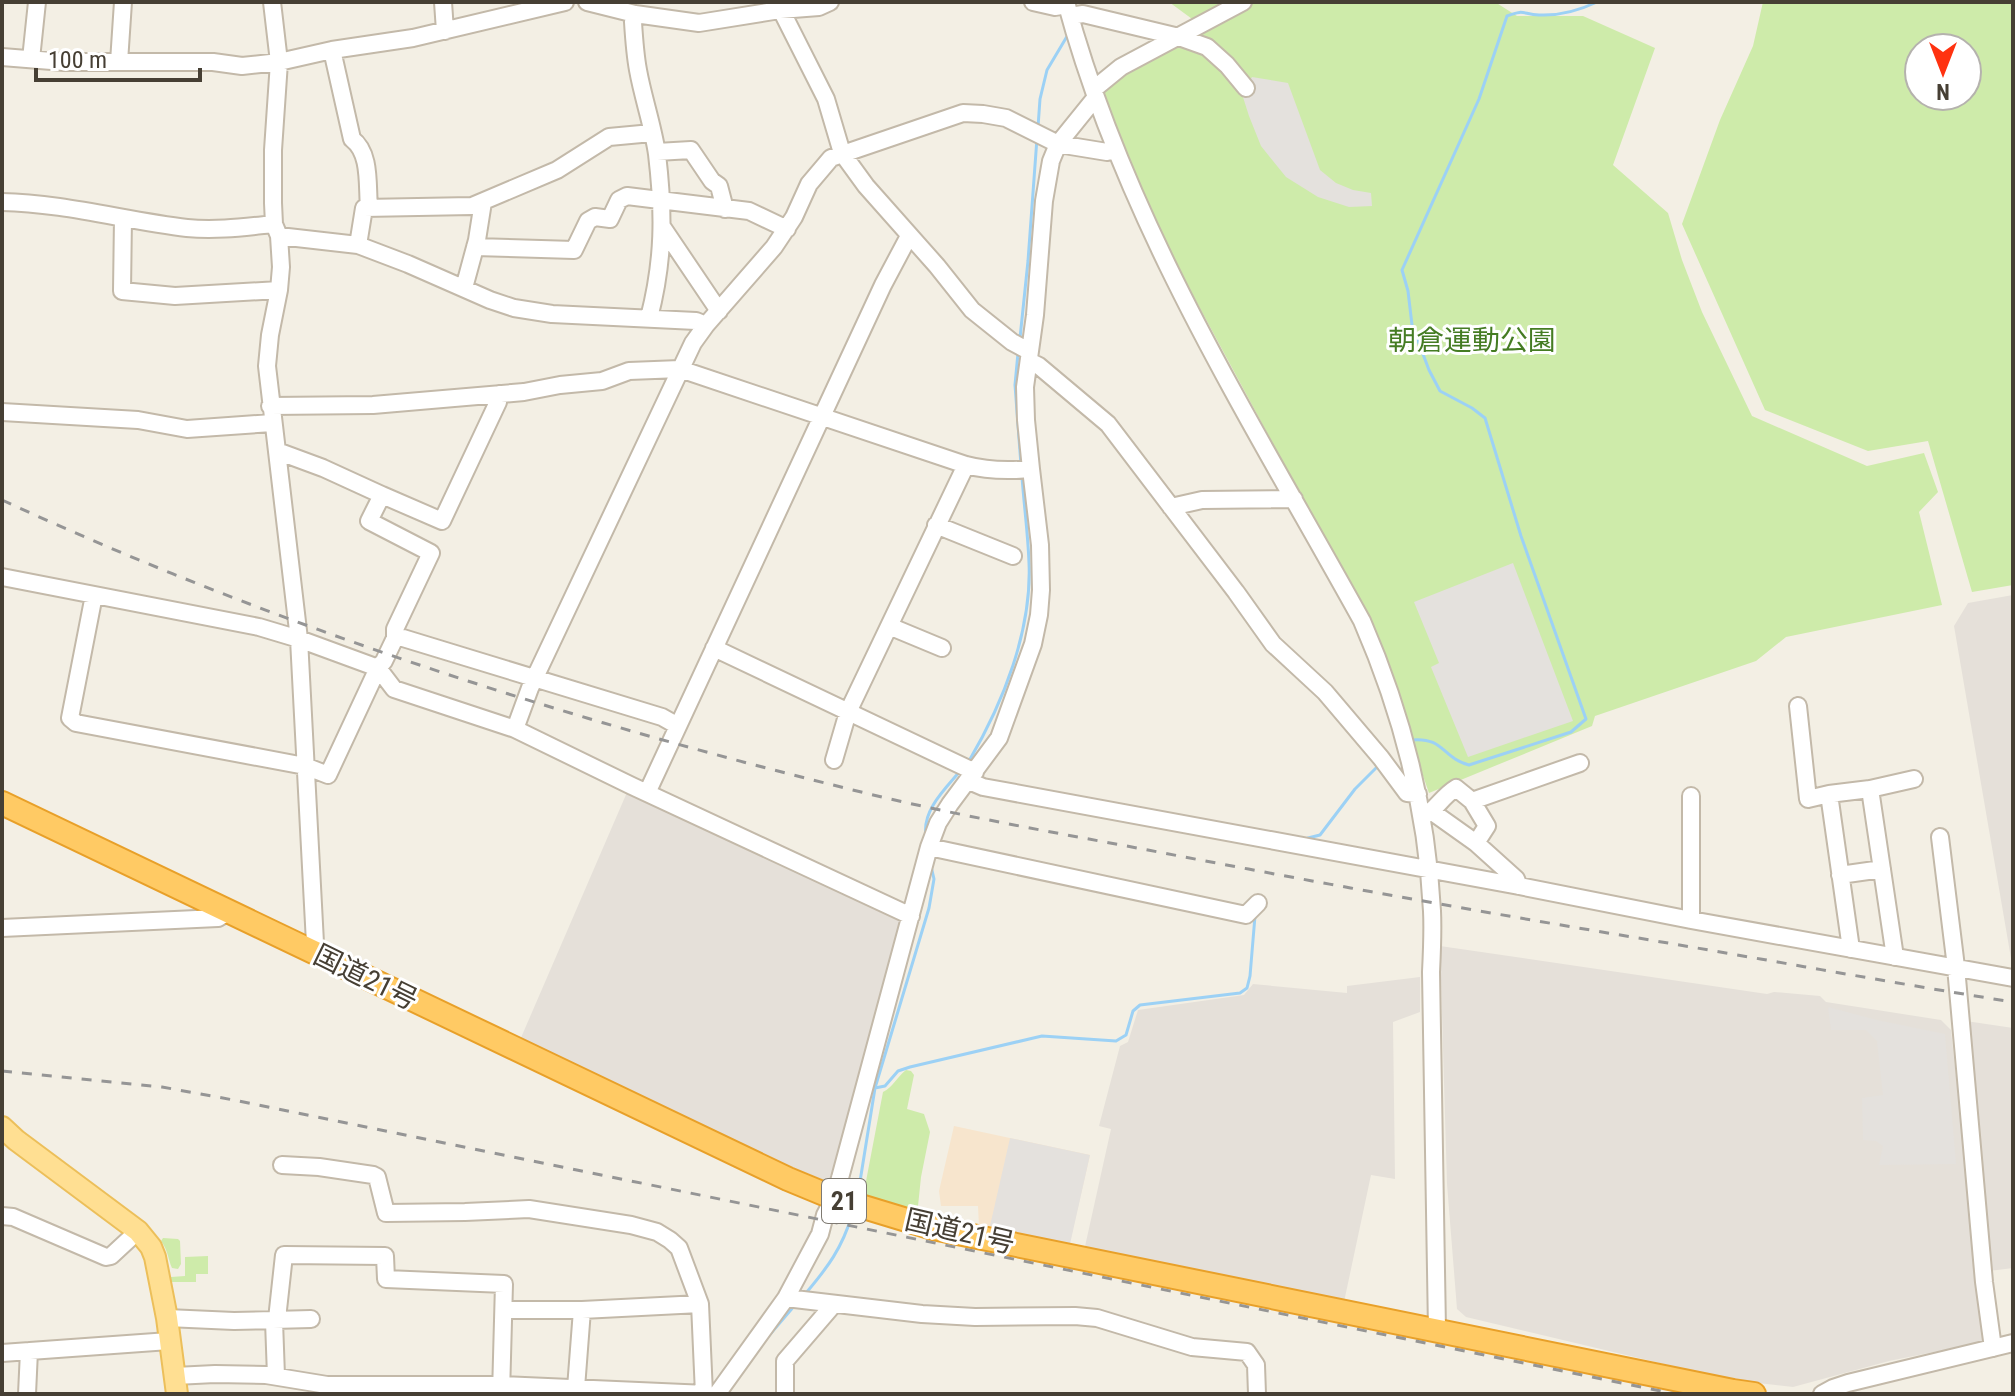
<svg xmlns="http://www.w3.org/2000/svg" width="2015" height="1396" font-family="'Roboto Condensed','Noto Sans JP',sans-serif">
	<rect width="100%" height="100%" fill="#f3efe4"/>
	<path fill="#f7e5cd" d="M954,1126L1090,1155L1069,1246L979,1227L978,1206H941L939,1191Z"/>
	<path fill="#e5e0d9" d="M2013,595V970L1954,626L1968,603Z
		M628,790L903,917L831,1183L794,1168L520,1040Z
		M1440,946L1767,994L1774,992L1820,996L1826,1002L1941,1020L1951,1030L1979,1291L1988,1341L1889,1361L1793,1387L1731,1380L1466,1317L1457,1309L1447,1184Z
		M1420,977V1012L1393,1022L1395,1179L1371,1175L1344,1302L1084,1251L1111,1129L1099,1126L1120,1046L1128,1042L1138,1010L1244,995L1253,984L1347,993V986Z
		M1966,1021L2013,1028V1268L1989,1271Z"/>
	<path fill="#ceebaa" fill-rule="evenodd" d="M1169,2H1495L1517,16H1583L1655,48L1613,165L1668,213L1682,260L1702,312L1752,416L1867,466L1924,453L1938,492L1919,512L1942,605L1786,637L1756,661L1595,716L1592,726L1429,793L1371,626L1146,208L1097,95L1109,77L1203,27Z
		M1763,2H2013V585L1972,592L1928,441L1868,451L1765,410L1682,224L1720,120L1753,46ZM1967,48V96H1919V48Z
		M906,1070L911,1071L914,1075L907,1109L924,1114L930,1132L921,1177L918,1206L914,1213L863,1197L883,1092C893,1087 897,1077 906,1070Z
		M163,1238L178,1239L180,1241L181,1264L178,1269L172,1268C168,1259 168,1250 161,1241Z
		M208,1256V1274H196V1282H171V1277L185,1276V1257Z"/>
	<path fill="#e4e1dd" d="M1252,77L1288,83L1320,170L1336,183L1353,190L1371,193L1372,206L1349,207L1318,197L1286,177L1261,146L1249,116L1242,94Z
		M1513,563L1573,721L1468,757L1431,667L1439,663L1414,602Z
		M1828,1007L1877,1020L1945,1034L1956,1164L1879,1165L1883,1146L1876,1141L1863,1140L1862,1098L1883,1095L1877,1041L1866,1030H1831Z
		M1010,1138L1090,1155L1070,1244L990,1226Z"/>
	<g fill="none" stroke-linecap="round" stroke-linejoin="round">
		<path stroke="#9cd1f5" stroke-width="3" d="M1038,127L1040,99L1047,70L1069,33
			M1020,338L1028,261L1037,138
			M1018,353L1015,385L1021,465
			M1412,740C1444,737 1442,758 1469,765L1571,732L1586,719L1521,536L1485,418L1472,408L1440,391L1429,370L1412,325L1408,291L1402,270L1479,99L1507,16C1525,9 1522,14 1539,15C1560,16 1578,11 1597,2
			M969,761C1003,703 1032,631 1029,563C1028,534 1024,505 1022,477
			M926,835C922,810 946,788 961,770
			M1308,838L1320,835L1355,789L1380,764
			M875,1088L885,1086L898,1071L910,1067L1042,1036L1116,1041L1126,1035L1133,1011L1140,1005L1240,993L1247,988L1250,976L1255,916
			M858,1194L875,1088L929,908L934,879L931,866
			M806,1293C828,1267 842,1248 852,1215
			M766,1339L795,1305"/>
		<defs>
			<path id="minor" d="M272,2L279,62L273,150V203L274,224L279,236L281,267L279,290L270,335L267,366L299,639L315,943L313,952
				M443,2L445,31
				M587,2L635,14L699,23L780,10L819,7L830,2
				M777,2L826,99L842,153L866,186L937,266L972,310L1012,342L1025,349H1030
				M1033,2L1055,7L1067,5
				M1066,2C1126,225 1251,420 1362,621C1402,713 1427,810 1432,911C1433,931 1432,952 1431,972L1437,1330
				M635,14L633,22C634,38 635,54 638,70C643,98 653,126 657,154C664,213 664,260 649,318
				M1070,16L1083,14L1179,37L1207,47L1227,65L1246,88
				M332,50L352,139C371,153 367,185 369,208
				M2,57L64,62H213L242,66L279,62L332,50L413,38L565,2
				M31,59L37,2
				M119,62L123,2
				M1094,89L1121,67L1243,2
				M657,152L691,150L712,181L719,186L725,209
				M2,202C63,203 127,221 187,228C216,231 245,227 274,224
				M123,218L122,291L175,296L279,290
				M663,228L719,311
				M279,236L358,245L408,264L490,300L514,308L552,314L696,321L706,325
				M358,245L364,208L472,206L557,170L609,137L652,133
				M475,247L574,250L588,221L595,217L610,219L619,200L627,196L749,211L787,229
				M464,288L477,240L483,202
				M1029,361L1039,366L1108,424L1236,592L1273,644L1325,692L1381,758L1407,793L1418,794
				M270,406L373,405L524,392L560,385L602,381L629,371L680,369L966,465C988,471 1009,471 1031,469L1040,545L1041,590L1039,615L1033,644L999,738L950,804L938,823L929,847L840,1178L834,1198L825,1215L820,1234L786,1298L717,1394
				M2,412L138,420L187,429L272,423
				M277,451L323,468L382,495
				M1031,469L1026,420L1025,387L1035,315L1044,201L1051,161L1058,144L1096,97
				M1171,507L1202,500L1294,499
				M936,525L1013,556
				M2,577L259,627L299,639L378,668L394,689L515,729L632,786L911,916
				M94,595L70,718L76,723L305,766L328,775L378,668L384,661L395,638H403L662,717L678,726
				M889,626L942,648
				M395,638V629L431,553L369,521L382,495L442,521L498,402L499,394
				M714,648L975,772
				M1798,706L1808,799L1829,794L1851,949
				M515,729L530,688L693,343L706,325L774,247L794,217L809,184L831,158L963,113L983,114L1006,118L1058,144L1107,152L1116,150
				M834,760L848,712L966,465
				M969,781L983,787L1519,886L1691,920L2013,978
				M1870,789L1895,957
				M647,793L883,285L909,236
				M1829,794L1870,789L1914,779
				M1691,796V920
				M1472,801L1487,826L1476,843
				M1431,811L1476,843L1516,879L1519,886
				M1422,817C1436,811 1441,797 1456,788L1472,801L1580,763
				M1940,837L1956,967L1984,1282L1993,1348
				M929,847L1246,915L1258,903
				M1840,875L1882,869
				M2,928L218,918L230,911
				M282,1165L319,1167L373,1175L377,1177L386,1213L465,1212L529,1209L631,1225L657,1232L670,1240L679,1248L700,1304L704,1394
				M2,1216L13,1217L106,1257L111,1256L138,1231
				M786,1298L922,1314L975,1317L1075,1316L1097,1318L1192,1347L1247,1352L1256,1365L1257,1394
				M504,1310H582L700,1304
				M167,1318L234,1321L311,1319
				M2,1353L169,1341
				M175,1376L215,1374L266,1375L327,1385H502L707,1394
				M276,1376L274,1321L277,1319L284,1255L385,1256L386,1279L504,1284L501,1394
				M576,1388L582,1310
				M27,1394L29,1351
				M785,1394V1361L834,1304
				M1822,1394L1833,1388L1848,1383L2013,1343"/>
			<path id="major" d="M2,1127L16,1140L138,1231L151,1247L155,1257L167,1318L177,1394"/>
			<path id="highway" d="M2,803L788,1179L834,1198L933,1228L1733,1391L1754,1394"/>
		</defs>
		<use href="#minor" stroke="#c3b9a9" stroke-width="20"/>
		<use href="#major" stroke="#ecbf5a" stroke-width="24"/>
		<use href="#highway" stroke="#e8a029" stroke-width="26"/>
		<use href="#minor" stroke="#fff" stroke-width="16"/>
		<use href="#major" stroke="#ffdf92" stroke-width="20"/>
		<use href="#highway" stroke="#ffca64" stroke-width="22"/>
		<path stroke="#959595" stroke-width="3" stroke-dasharray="10 10" stroke-linecap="butt" d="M2,500C271,624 554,716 841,787C943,813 1046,831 1148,850C1309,881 1470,910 1632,937C1759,958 1886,982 2013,1002
			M2,1071L162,1087L239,1101L1675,1394"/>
	</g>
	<g text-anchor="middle" stroke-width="6" stroke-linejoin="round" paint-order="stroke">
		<rect fill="#fff" stroke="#7e7971" stroke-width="2" x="822" y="1179" width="44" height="44" rx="6"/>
		<g font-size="26" font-weight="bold" fill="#463f34">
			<text x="844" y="1210">21</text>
		</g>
		<g font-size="28" fill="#457c23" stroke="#fff">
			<text x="1472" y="350">朝倉運動公園</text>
		</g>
		<g font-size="28" fill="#463f34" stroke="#fff">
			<text transform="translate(366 977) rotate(26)" y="10">国道21号</text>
			<text transform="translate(960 1231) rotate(13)" y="10">国道21号</text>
		</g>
	</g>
	<rect width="2015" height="1396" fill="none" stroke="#463f34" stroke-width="8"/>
	<g transform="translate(1943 72) rotate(180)"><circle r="38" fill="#ffffff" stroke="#b5b2ae" stroke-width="2"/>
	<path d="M0-6L14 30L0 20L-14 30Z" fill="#ff3210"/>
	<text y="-12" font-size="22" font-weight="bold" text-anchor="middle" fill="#463f34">N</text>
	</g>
	<path d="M36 68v12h164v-12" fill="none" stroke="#463f34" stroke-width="4"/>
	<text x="48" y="68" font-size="24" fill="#463f34" stroke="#ffffff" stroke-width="6" paint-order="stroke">100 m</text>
</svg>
